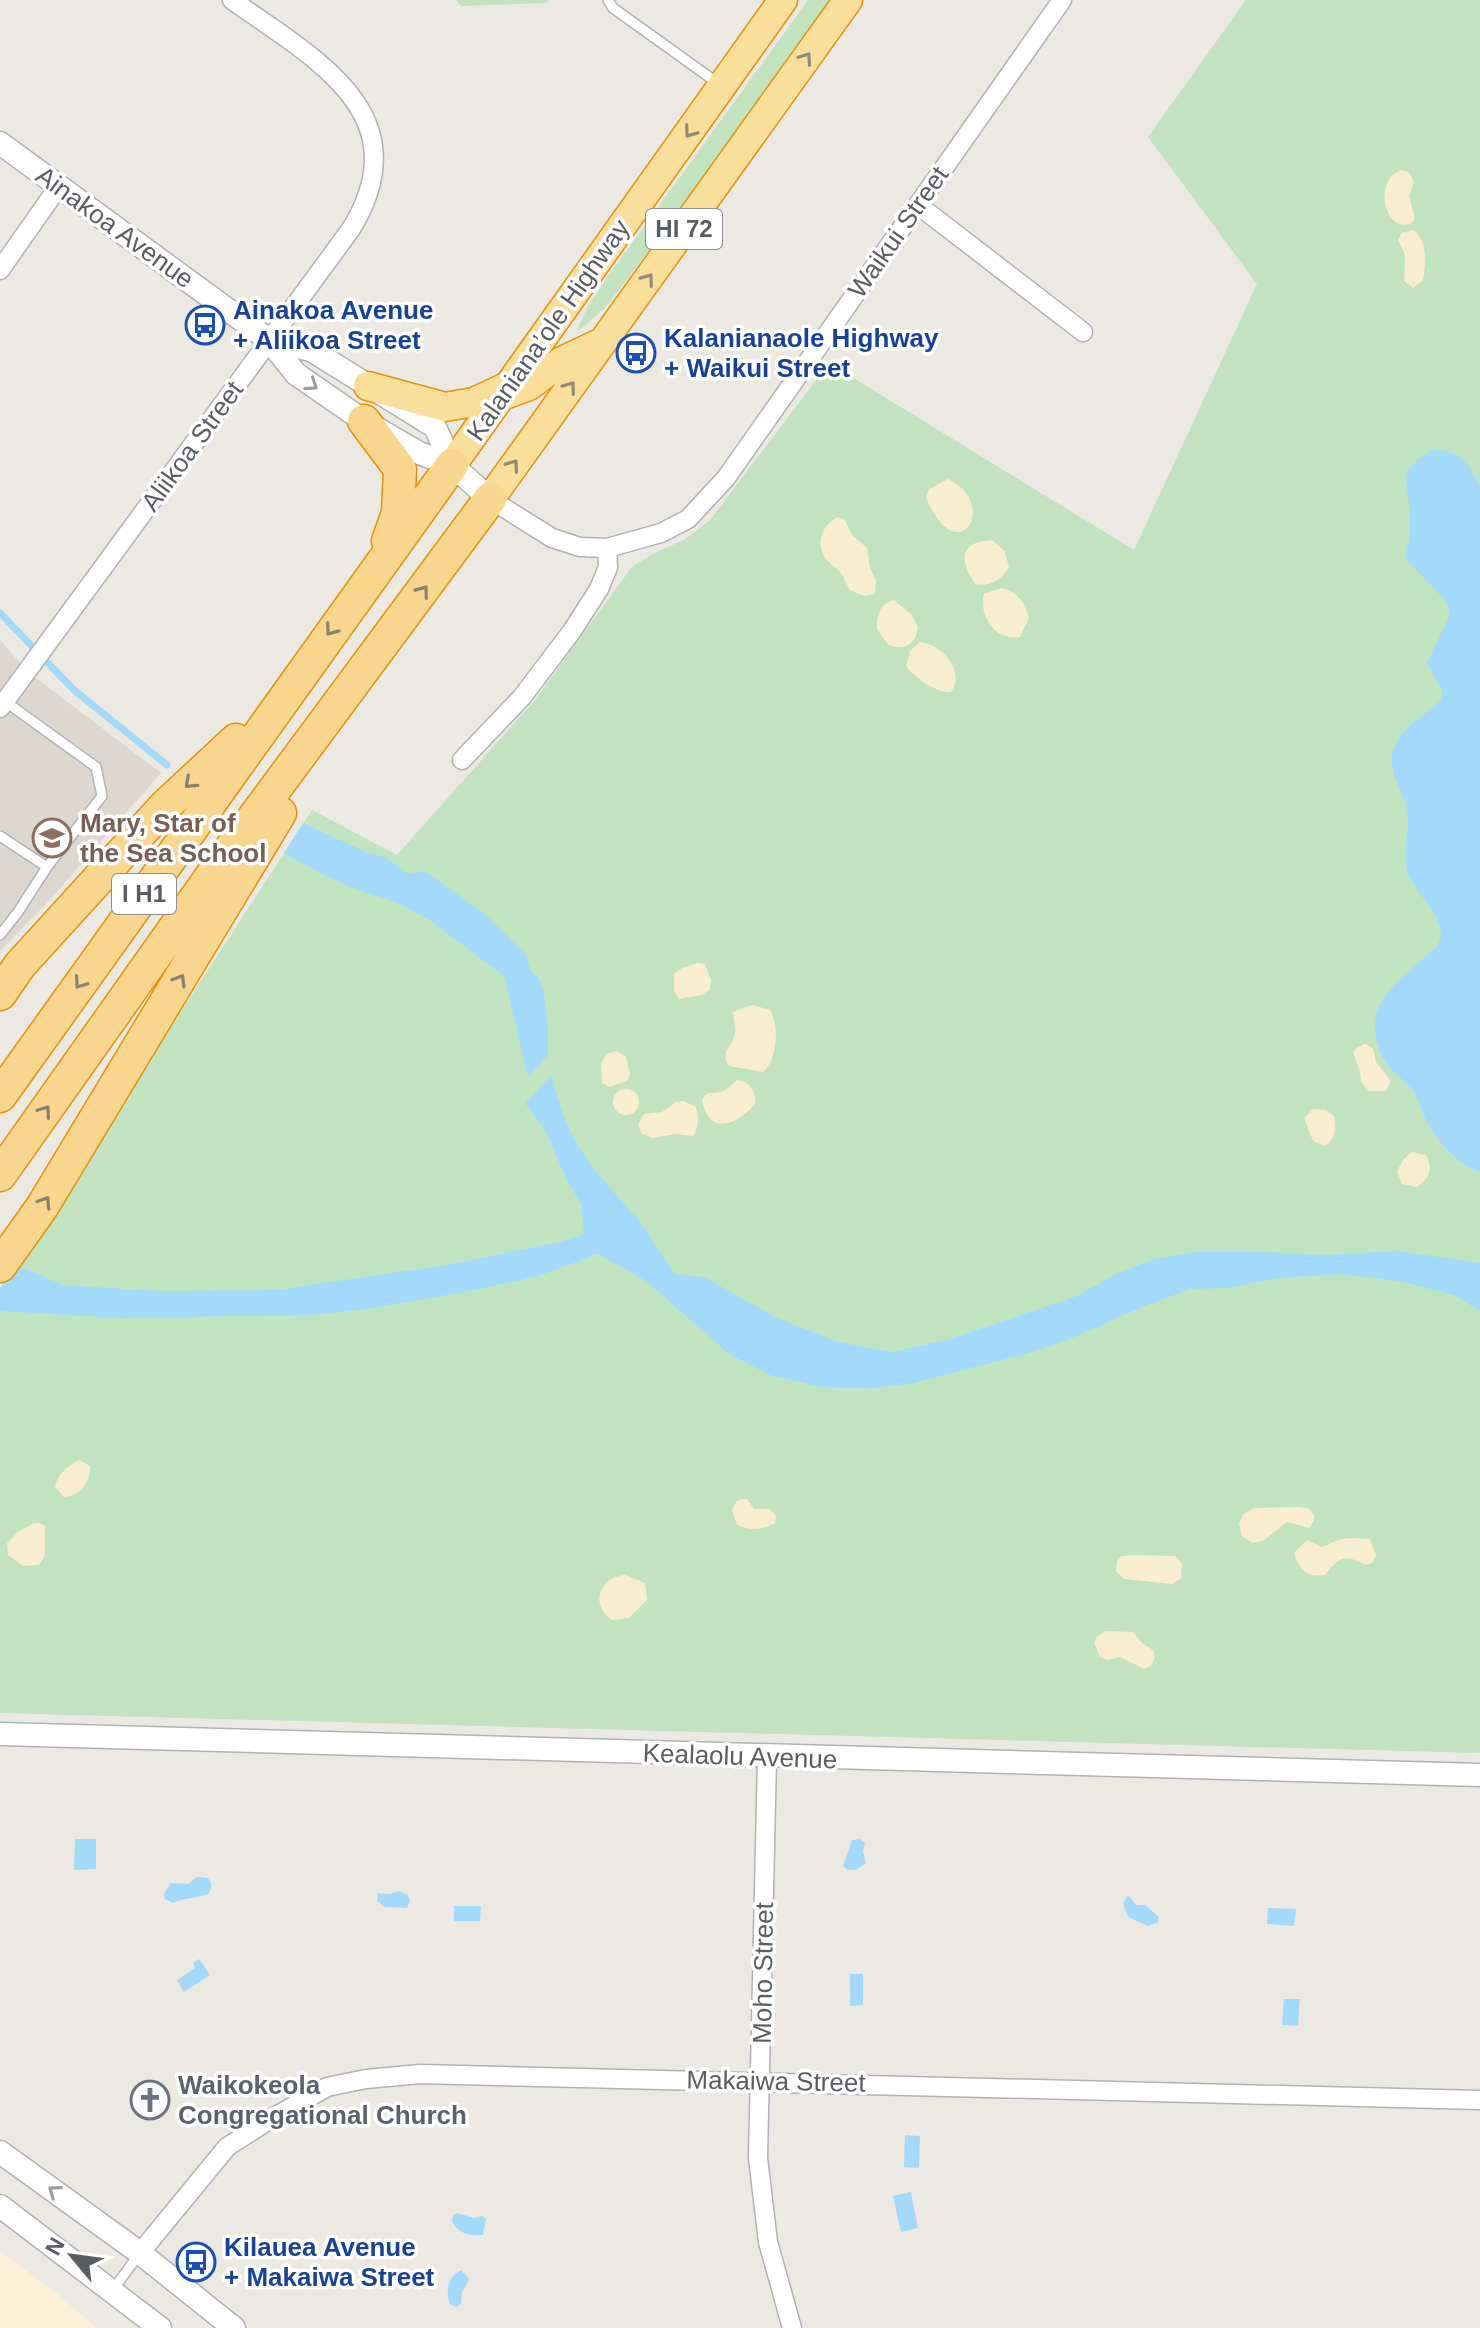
<svg xmlns="http://www.w3.org/2000/svg" width="1480" height="2328" font-family="Arial,sans-serif">
	<rect width="100%" height="100%" fill="#ece9e2"/>
	<path fill="#fcf1d7" d="M0,2251L55,2292L97,2328H0Z"/>
	<path fill="#dcd8d0" d="M0,640L28,672L161,773L47,903L0,951Z"/>
	<path fill="#c1e3bf" d="M456,0H549L547,3L461,6Z
		M808,0H830L689,198L605,308L576,333L588,306L602,285Z
		M1246,0H1480V1753L0,1713V1288L41,1232L154,1053L312,810L397,855L534,701L632,567L652,554L684,540L710,520L829,363L1134,550L1257,284L1148,137Z"/>
	<path fill="#f8ecd1" d="M1402,170L1409,172L1414,182L1409,196L1415,218L1412,223C1383,235 1373,177 1402,170Z
		M1413,230C1428,240 1426,264 1423,280L1413,288L1404,281L1405,255L1398,240L1402,233Z
		M948,479C1000,503 959,574 926,498L929,489Z
		M838,517L844,519L852,535L867,548L870,568L876,581L875,594L864,596L850,590C846,585 845,579 841,573C837,568 831,565 827,560C814,544 822,525 838,517Z
		M992,540L1005,551L1009,568C1001,580 989,587 975,584C960,561 958,542 992,540Z
		M1001,588C1018,592 1024,602 1029,618L1020,637C996,642 978,615 984,594Z
		M894,600L911,614L918,627C917,644 904,651 888,645L877,629C876,616 880,603 894,600Z
		M920,642C942,644 966,671 951,692C936,693 915,678 906,666L910,651Z
		M697,963L705,964L711,980L710,990L701,995L679,999L674,991V974L682,968Z
		M752,1005L770,1010C780,1024 777,1061 763,1072L729,1066C719,1051 732,1048 735,1034C736,1028 733,1018 733,1012Z
		M1365,1044L1373,1048L1376,1062L1391,1081L1386,1091H1369L1361,1082L1360,1071L1353,1053L1355,1049Z
		M617,1051L626,1057L630,1074L627,1081L610,1087L602,1083L601,1063L606,1054Z
		M737,1080C749,1081 757,1092 755,1104C737,1125 709,1137 702,1100C708,1089 713,1095 723,1091C728,1089 733,1083 737,1080Z
		M613 1102a13 13 0 1 1 26 0a13 13 0 1 1-26 0Z
		M684,1101L696,1107C699,1118 699,1127 693,1136L676,1134L652,1138L641,1133L638,1124L644,1114L662,1112L676,1102Z
		M1313,1109L1326,1110L1334,1116C1336,1128 1336,1140 1324,1146L1313,1141L1304,1118Z
		M1412,1152L1426,1155C1434,1168 1429,1179 1417,1187L1402,1184L1397,1171L1404,1159Z
		M79,1460L90,1466C91,1481 81,1497 64,1497L55,1487C57,1474 68,1466 79,1460Z
		M741,1499H747L754,1509H770L776,1516L775,1523C763,1530 750,1531 737,1525L732,1510L736,1502Z
		M1298,1507L1308,1508L1314,1515V1521L1309,1528L1287,1522L1263,1541L1253,1543L1242,1536L1239,1524L1243,1514L1254,1508Z
		M34,1523H40L45,1526V1555L39,1565L23,1566L8,1555L7,1543L18,1532Z
		M1353,1538L1370,1539L1376,1555L1372,1563L1366,1565C1344,1553 1339,1557 1325,1575C1307,1578 1298,1569 1294,1553L1307,1540L1321,1547L1341,1539Z
		M1136,1555L1175,1556L1182,1564L1181,1578L1172,1584L1124,1579L1116,1571L1117,1561L1121,1556Z
		M625,1575L645,1583L647,1600L629,1618L612,1620C589,1605 600,1577 625,1575Z
		M1105,1631L1133,1632L1142,1643L1153,1650L1155,1657L1151,1666L1144,1669L1120,1657L1107,1660L1100,1657L1094,1643L1097,1636Z"/>
	<path fill="#a3dafb" d="M1433,450C1461,450 1471,465 1480,490V1172C1456,1164 1436,1140 1425,1118C1421,1111 1420,1102 1416,1095C1408,1081 1392,1074 1384,1059C1359,1012 1389,988 1424,958C1431,952 1441,945 1441,934C1441,913 1417,895 1409,876C1401,857 1409,835 1408,815C1407,798 1396,786 1393,770C1384,734 1422,721 1441,699L1442,691L1427,663L1450,615L1447,602L1405,558L1410,536V512L1405,475L1418,459Z
		M303,823L368,853L386,857L406,873L426,872L486,915L524,952L531,971L538,977L543,989L548,1025V1056L528,1076L504,976L428,919L393,901L355,889L324,875L284,853Z
		M552,1075C566,1142 592,1168 636,1217C650,1234 662,1255 674,1274L704,1277L777,1318L838,1342L893,1352L950,1339L1077,1296L1114,1275L1154,1259L1195,1252H1263L1323,1255L1398,1251L1480,1263V1311L1454,1295L1399,1281L1341,1274L1276,1278L1229,1288L1190,1289L1142,1307L1065,1341L1029,1353L910,1384L873,1388L821,1387L770,1375L729,1354L646,1281L598,1254L538,1276L480,1289L374,1308L311,1315L120,1318L0,1311V1288L17,1265L63,1285L157,1291L276,1290L447,1265L560,1242L584,1234L581,1204L567,1180L545,1130L525,1103Z
		M75,1839H96V1869L74,1870Z
		M860,1839L865,1843L863,1851L866,1863L856,1870H848L843,1866L852,1840Z
		M197,1877L208,1878C212,1883 212,1887 209,1893C198,1899 185,1897 173,1903L165,1899L164,1894L171,1883L188,1884Z
		M399,1891L408,1895L410,1901L407,1908L384,1907L377,1901L378,1893L391,1894Z
		M1127,1896L1130,1897L1136,1905H1145L1159,1917L1158,1922L1148,1926L1128,1917L1123,1904Z
		M454,1906H481L480,1921H454Z
		M1268,1908L1296,1909L1294,1926L1267,1924Z
		M199,1959L210,1975L184,1992L177,1980L195,1968L193,1963Z
		M850,1974H863V2005L850,2006Z
		M1284,1999H1300L1298,2026L1282,2025Z
		M905,2135L920,2136L919,2168L904,2167Z
		M911,2192L918,2228L901,2232L893,2196Z
		M457,2213L474,2218L482,2216L486,2219L483,2235C470,2236 459,2234 452,2222L453,2215Z
		M461,2270L469,2279L462,2293L461,2304L456,2307L450,2304C445,2291 448,2277 461,2270Z"/>
	<g fill="none" stroke-linecap="round" stroke-linejoin="round">
		<path stroke="#a3dafb" stroke-width="7" d="M0,613L74,690L167,765"/>
		<defs>
			<path id="service" d="M608,0L613,8L719,84
				M0,836L47,867
				M0,935L18,912L47,867L102,796L96,767L6,702
				M112,2291L140,2253"/>
			<path id="minor" d="M918,205L1083,332
				M0,270L59,186
				M490,499L552,538L580,547L607,548L661,533L688,519L726,478L1062,0
				M0,708L351,229C422,113 313,58 232,0
				M462,760L522,697L572,631L599,589L608,567L607,548
				M767,1757L758,2158L768,2242L792,2328
				M140,2253L227,2147L269,2120L327,2087L366,2079L420,2074L1480,2100"/>
			<path id="tertiary" d="M0,143L269,340L296,374L364,421L419,453L452,465L490,499
				M269,340L311,350L435,427L452,465
				M0,1734L1480,1775
				M0,2152L140,2253L234,2328
				M0,2206L160,2328"/>
			<path id="trunk" d="M368,386L445,407L474,402L506,387
				M502,396L529,386L562,361L598,344
				M452,465L783,0
				M490,499L848,0"/>
			<path id="motorway" d="M364,421L400,469L398,513L388,541
				M0,994L20,965L165,806L236,740
				M0,1096L452,465
				M0,1175L232,847L490,499
				M0,1266L42,1207L280,813"/>
		</defs>
		<use href="#service" stroke="#afb3b7" stroke-width="12"/>
		<use href="#minor" stroke="#afb3b7" stroke-width="21"/>
		<use href="#tertiary" stroke="#afb3b7" stroke-width="25"/>
		<use href="#trunk" stroke="#e5920a" stroke-width="31"/>
		<use href="#motorway" stroke="#e5920a" stroke-width="35"/>
		<use href="#service" stroke="#fff" stroke-width="9"/>
		<use href="#minor" stroke="#fff" stroke-width="18"/>
		<use href="#tertiary" stroke="#fff" stroke-width="22"/>
		<use href="#trunk" stroke="#fadf9a" stroke-width="28"/>
		<use href="#motorway" stroke="#f8d68d" stroke-width="32"/>
	</g>
	<defs><path id="oneway-chevron" d="M-2-3.5L2.5 0L-2 3.5" fill="none" stroke-width="1.6" stroke-linecap="round" stroke-linejoin="round" transform="scale(2)"/></defs>
	<g stroke="#928b76">
		<use href="#oneway-chevron" transform="translate(806 58) rotate(-55)"/>
		<use href="#oneway-chevron" transform="translate(690 132) rotate(126)"/>
		<use href="#oneway-chevron" transform="translate(648 279) rotate(-54)"/>
		<use href="#oneway-chevron" transform="translate(570 387) rotate(-54)"/>
		<use href="#oneway-chevron" transform="translate(513 465) rotate(-55)"/>
	</g>
	<g stroke="#9c9ea1">
		<use href="#oneway-chevron" transform="translate(312 385) rotate(34)"/>
		<use href="#oneway-chevron" transform="translate(54 2191) rotate(-144)"/>
	</g>
	<g stroke="#89826f">
		<use href="#oneway-chevron" transform="translate(423 591) rotate(-54)"/>
		<use href="#oneway-chevron" transform="translate(331 630) rotate(126)"/>
		<use href="#oneway-chevron" transform="translate(190 783) rotate(137)"/>
		<use href="#oneway-chevron" transform="translate(180 980) rotate(-59)"/>
		<use href="#oneway-chevron" transform="translate(80 983) rotate(125)"/>
		<use href="#oneway-chevron" transform="translate(45 1111) rotate(-55)"/>
		<use href="#oneway-chevron" transform="translate(45 1202) rotate(-57)"/>
	</g>
	<defs>
		<symbol id="bus-ring" viewBox="-11 -11 22 22"><circle r="9.5" fill="#fff" stroke="#1a4fb4" stroke-width="1.5"/><path d="M-5-6H5V4H4V6H2V4H-2V6H-4V4H-5ZM-3.5-4V0h7V-4ZM-3.5 1.2v1.5H-2V1.2ZM2 1.2v1.5H3.5V1.2Z" fill="#1a4fb4"/></symbol>
		<symbol id="school-ring" viewBox="-11 -11 22 22"><circle r="9.5" fill="#fff" stroke="#8d6e63" stroke-width="1.5"/><path d="M0-5L7-2L0 1L-7-2ZM-4 1L0 2.5L4 1V4Q0 6-4 4Z" fill="#8d6e63"/></symbol>
		<symbol id="church-ring" viewBox="-11 -11 22 22"><circle r="9.5" fill="#fff" stroke="#6b7280" stroke-width="1.5"/><path d="M-1.2-6h2.4v3.5h3.3v2.4h-3.3V6h-2.4V-.1h-3.3v-2.4h3.3Z" fill="#6b7280"/></symbol>
	</defs>
	<g fill-rule="evenodd">
		<use href="#bus-ring" x="183" y="303" width="44" height="44"/>
		<use href="#bus-ring" x="614" y="331" width="44" height="44"/>
		<use href="#school-ring" x="30" y="816" width="44" height="44"/>
		<use href="#church-ring" x="128" y="2078" width="44" height="44"/>
		<use href="#bus-ring" x="174" y="2240" width="44" height="44"/>
	</g>
	<g text-anchor="middle" stroke-width="7" stroke-linejoin="round" paint-order="stroke">
		<g fill="#fff" stroke="#8c8e91" stroke-width="2">
			<rect x="646" y="209" width="76" height="40" rx="6"/>
			<rect x="112" y="874" width="64" height="40" rx="6"/>
		</g>
		<g font-size="24" font-weight="bold" fill="#5a5e62">
			<text x="684" y="237">HI 72</text>
			<text x="144" y="902">I H1</text>
		</g>
		<g font-size="26" fill="#5a5e62" stroke="#fff">
			<text transform="translate(115 227) rotate(36)" y="9">Ainakoa Avenue</text>
			<text transform="translate(898 232) rotate(-55)" y="9">Waikui Street</text>
			<text transform="translate(548 330) rotate(-55)" y="9">Kalaniana’ole Highway</text>
			<text transform="translate(192 446) rotate(-54)" y="9">Aliikoa Street</text>
			<text transform="translate(740 1756) rotate(2)" y="9">Kealaolu Avenue</text>
			<text transform="translate(763 1973) rotate(-89)" y="9">Moho Street</text>
			<text transform="translate(776 2081) rotate(1)" y="9">Makaiwa Street</text>
		</g>
		<g font-size="26" font-weight="bold" fill="#164399" stroke="#fff" text-anchor="start">
			<text x="233" y="319">Ainakoa Avenue<tspan x="233" dy="30">+ Aliikoa Street</tspan></text>
			<text x="664" y="347">Kalanianaole Highway<tspan x="664" dy="30">+ Waikui Street</tspan></text>
			<text x="224" y="2256">Kilauea Avenue<tspan x="224" dy="30">+ Makaiwa Street</tspan></text>
		</g>
		<g font-size="26" font-weight="bold" fill="#785e54" stroke="#fff" text-anchor="start">
			<text x="80" y="832">Mary, Star of<tspan x="80" dy="30">the Sea School</tspan></text>
		</g>
		<g font-size="26" font-weight="bold" fill="#5b616d" stroke="#fff" text-anchor="start">
			<text x="178" y="2094">Waikokeola<tspan x="178" dy="30">Congregational Church</tspan></text>
		</g>
	</g>
	<g transform="translate(72 2256) rotate(299)" stroke="#ffffff" stroke-width="6" paint-order="stroke">
	<path d="M0-6L14 30L0 20L-14 30Z" fill="#5a5e62"/>
	<text y="-12" font-size="22" font-weight="bold" text-anchor="middle" fill="#5a5e62">N</text>
	</g>
</svg>
